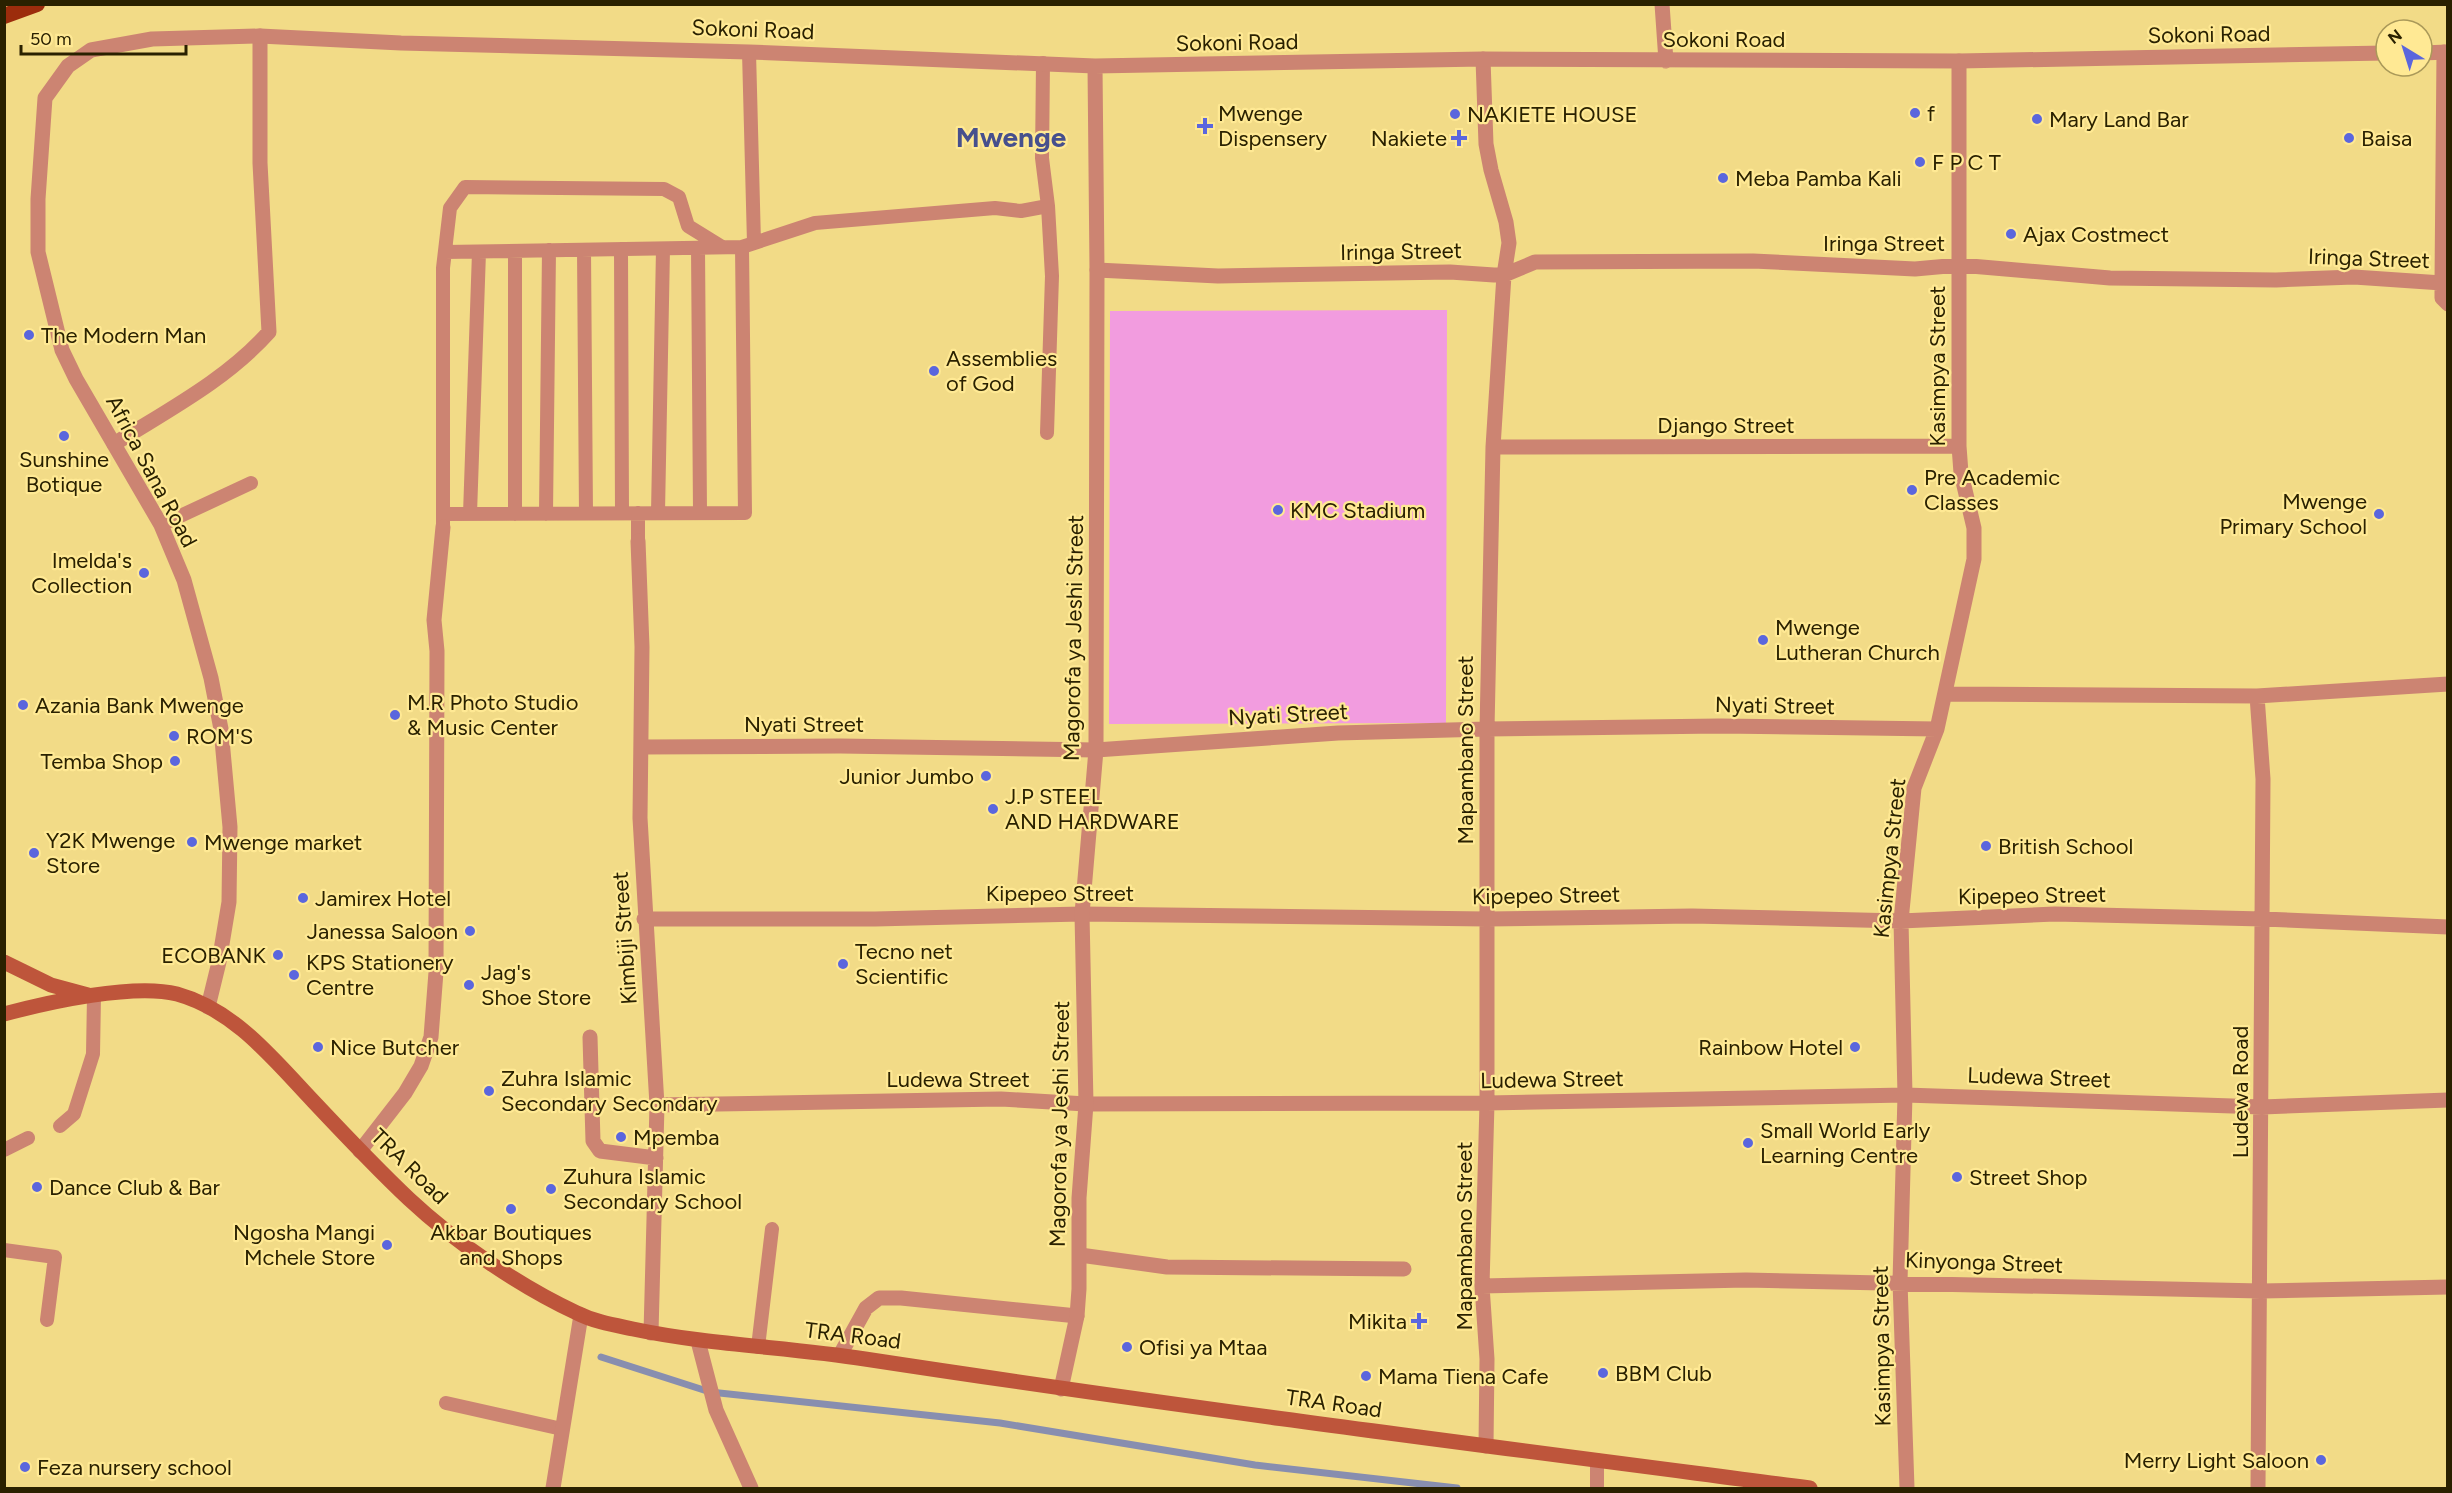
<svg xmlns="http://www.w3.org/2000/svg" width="2452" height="1493" font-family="Figtree,sans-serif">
	<rect width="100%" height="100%" fill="#f2db87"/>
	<path fill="#f29cdf" d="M1447,310L1446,723L1109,724L1110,311Z"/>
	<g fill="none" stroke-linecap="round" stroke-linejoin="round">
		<path stroke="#888eaf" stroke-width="7" d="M601,1357L710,1392L1000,1423L1255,1465L1457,1488"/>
		<path stroke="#cc8472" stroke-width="14" d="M749,52L754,243
			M698,248L700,511
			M621,249L622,513
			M584,250L586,513
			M515,251V514
			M445,252L742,247L815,223L995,208L1021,211L1048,206L1042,158L1043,63
			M1047,433L1052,276L1048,206
			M658,513L663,249
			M443,514L745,513L742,247
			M470,514L479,252
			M546,514L549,250
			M161,525L251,483
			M443,527V268L450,208L465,187L664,189L679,197L688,226L722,247
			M638,541V513
			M60,1126L74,1114L93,1054L94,996
			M4,1150L28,1138
			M4,1250L55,1257L47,1320
			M758,1347L772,1229
			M446,1403L562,1429
			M1597,1460V1488"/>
		<path stroke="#cc8472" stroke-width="15" d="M1483,59L1486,144L1491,170L1506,222L1509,243L1504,275L1493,447L1487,729V1103L1482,1286L1487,1359L1486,1446
			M1097,270L1218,276L1450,272L1494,275H1504L1535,262L1753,261L1915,269L1959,265L2110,278L2276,280L2354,277L2442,283L2444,52
			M2442,283V298L2448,304
			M114,444C168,410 226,380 269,332L260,163V36
			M1493,447L1959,446
			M638,541L642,647L640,818L657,1105L651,1333
			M1945,694L2257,696L2448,684
			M2257,696L2263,779L2258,1488
			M641,747L840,746L1096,750L1338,733L1487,729L1720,726L1937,729
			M644,919H875L1082,914L1487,919L1692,916L1901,921L2055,914L2263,919L2448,927
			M590,1037L593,1141L600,1151L656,1158
			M657,1105L1001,1099L1086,1104L1487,1103L1905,1095L2262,1107L2448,1100
			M360,1151L405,1093L421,1066L431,1037L436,972L437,651L434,620L443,527
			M1080,1255L1167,1267L1404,1269
			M1482,1286L1746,1280L2261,1291L2448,1287
			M698,1341L716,1410L751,1488
			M840,1355L866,1308L879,1298H901L1077,1316
			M1907,1488L1900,1282L1905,1095L1901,921L1914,788L1937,729L1974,559V528L1961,473L1959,446V61"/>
		<path stroke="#cc8472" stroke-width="15" d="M1662,4L1666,61
			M2422,53L2448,52
			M208,1007L219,962L229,902L230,827L221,729L211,678L184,580L161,525L76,379L62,350L38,252V199L45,98L68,66L91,50L152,39L260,36L401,43L749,52L1095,66L1483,59L1959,61L2386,53
			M1061,1389L1077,1316L1079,1289V1198L1086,1104L1082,914L1096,750L1097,270L1095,66
			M553,1488L581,1315"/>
		<path stroke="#be553b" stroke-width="15" d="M4,962L51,985L88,995
			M4,1014C49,1002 134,983 177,994C235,1010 274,1060 313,1101C344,1134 375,1167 409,1199C455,1242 519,1286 577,1313C595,1322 614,1325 633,1329C709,1345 788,1347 865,1359C1179,1407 1495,1447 1810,1488"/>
		<path stroke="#9c2c0c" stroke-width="16" d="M4,16L37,4"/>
	</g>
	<g fill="#5b66dd" stroke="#ffe994" stroke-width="2">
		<circle cx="1915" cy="113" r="6"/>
		<circle cx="1455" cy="114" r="6"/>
		<circle cx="2037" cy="119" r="6"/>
		<path d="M1202 117h6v6h6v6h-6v6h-6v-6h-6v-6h6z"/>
		<path d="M1456 129h6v6h6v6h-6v6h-6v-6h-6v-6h6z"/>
		<circle cx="2349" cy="138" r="6"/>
		<circle cx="1920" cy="162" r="6"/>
		<circle cx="1723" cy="178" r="6"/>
		<circle cx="2011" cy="234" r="6"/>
		<circle cx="29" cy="335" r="6"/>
		<circle cx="934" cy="371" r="6"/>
		<circle cx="64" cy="436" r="6"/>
		<circle cx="1912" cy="490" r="6"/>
		<circle cx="1278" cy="510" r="6"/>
		<circle cx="2379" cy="514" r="6"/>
		<circle cx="144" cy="573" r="6"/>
		<circle cx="1763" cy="640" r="6"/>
		<circle cx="23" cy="705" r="6"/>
		<circle cx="395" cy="715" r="6"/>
		<circle cx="174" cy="736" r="6"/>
		<circle cx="175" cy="761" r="6"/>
		<circle cx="986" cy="776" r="6"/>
		<circle cx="993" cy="809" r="6"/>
		<circle cx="192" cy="842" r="6"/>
		<circle cx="1986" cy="846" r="6"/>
		<circle cx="34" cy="853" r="6"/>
		<circle cx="303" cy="898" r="6"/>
		<circle cx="470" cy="931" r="6"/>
		<circle cx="278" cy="955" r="6"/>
		<circle cx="843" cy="964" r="6"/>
		<circle cx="294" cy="975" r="6"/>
		<circle cx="469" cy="985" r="6"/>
		<circle cx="318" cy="1047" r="6"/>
		<circle cx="1855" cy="1047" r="6"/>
		<circle cx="489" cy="1091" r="6"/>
		<circle cx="621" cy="1137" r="6"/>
		<circle cx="1748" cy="1143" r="6"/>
		<circle cx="1957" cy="1177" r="6"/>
		<circle cx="37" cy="1187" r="6"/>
		<circle cx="551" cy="1189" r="6"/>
		<circle cx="511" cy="1209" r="6"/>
		<circle cx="387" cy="1245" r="6"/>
		<path d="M1416 1312h6v6h6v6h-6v6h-6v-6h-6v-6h6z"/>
		<circle cx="1127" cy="1347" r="6"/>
		<circle cx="1603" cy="1373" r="6"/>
		<circle cx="1366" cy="1376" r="6"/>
		<circle cx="2321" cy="1460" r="6"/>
		<circle cx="25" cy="1467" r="6"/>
	</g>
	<g text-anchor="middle" stroke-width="4.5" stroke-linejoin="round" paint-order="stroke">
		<g font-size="22" fill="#2a2100" stroke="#ffe994">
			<text transform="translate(753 29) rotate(2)" y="8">Sokoni Road</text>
			<text transform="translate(2209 34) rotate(-1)" y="8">Sokoni Road</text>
			<text x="1724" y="47">Sokoni Road</text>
			<text transform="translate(1237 42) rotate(-1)" y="8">Sokoni Road</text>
			<text x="1884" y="251">Iringa Street</text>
			<text transform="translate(1401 251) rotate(-1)" y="8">Iringa Street</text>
			<text transform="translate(2369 258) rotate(2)" y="8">Iringa Street</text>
			<text transform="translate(1937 366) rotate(-90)" y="8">Kasimpya Street</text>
			<text x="1726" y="433">Django Street</text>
			<text transform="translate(152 471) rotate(62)" y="8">Africa Sana Road</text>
			<text transform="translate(1073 638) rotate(-89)" y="8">Magorofa ya Jeshi Street</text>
			<text transform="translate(1775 705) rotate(1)" y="8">Nyati Street</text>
			<text transform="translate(1288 714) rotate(-3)" y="8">Nyati Street</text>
			<text x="804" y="732">Nyati Street</text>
			<text transform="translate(1465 750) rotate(-90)" y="8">Mapambano Street</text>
			<text transform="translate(1889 858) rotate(-84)" y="8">Kasimpya Street</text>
			<text x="1060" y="901">Kipepeo Street</text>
			<text transform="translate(1546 895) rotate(-1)" y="8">Kipepeo Street</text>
			<text transform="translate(2032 895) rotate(-1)" y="8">Kipepeo Street</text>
			<text transform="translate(624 938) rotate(-94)" y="8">Kimbiji Street</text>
			<text transform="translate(2039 1077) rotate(2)" y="8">Ludewa Street</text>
			<text x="958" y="1087">Ludewa Street</text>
			<text transform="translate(1552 1079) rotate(-1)" y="8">Ludewa Street</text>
			<text transform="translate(2240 1092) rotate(-90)" y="8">Ludewa Road</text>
			<text transform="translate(1059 1124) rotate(-89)" y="8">Magorofa ya Jeshi Street</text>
			<text transform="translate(410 1166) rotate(44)" y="8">TRA Road</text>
			<text transform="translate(1464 1236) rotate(-90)" y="8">Mapambano Street</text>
			<text transform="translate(1984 1262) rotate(2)" y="8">Kinyonga Street</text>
			<text transform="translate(853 1335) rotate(7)" y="8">TRA Road</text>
			<text transform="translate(1881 1346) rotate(-91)" y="8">Kasimpya Street</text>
			<text transform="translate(1334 1403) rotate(8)" y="8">TRA Road</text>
		</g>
		<g font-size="22" fill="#2a2100" stroke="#ffe994" text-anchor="start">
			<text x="1218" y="121">Mwenge<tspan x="1218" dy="25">Dispensery</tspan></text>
			<text x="1927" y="121">f</text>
			<text x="1467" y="122">NAKIETE HOUSE</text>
			<text x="2049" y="127">Mary Land Bar</text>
			<text x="1447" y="146" text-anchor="end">Nakiete</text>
			<text x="2361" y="146">Baisa</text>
			<text x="1932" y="170">F P C T</text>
			<text x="1735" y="186">Meba Pamba Kali</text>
			<text x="2023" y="242">Ajax Costmect</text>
			<text x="41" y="343">The Modern Man</text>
			<text x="946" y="366">Assemblies<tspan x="946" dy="25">of God</tspan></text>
			<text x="64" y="467" text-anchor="middle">Sunshine<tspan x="64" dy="25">Botique</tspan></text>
			<text x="1924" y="485">Pre Academic<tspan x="1924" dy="25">Classes</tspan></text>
			<text x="2367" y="509" text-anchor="end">Mwenge<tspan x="2367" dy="25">Primary School</tspan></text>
			<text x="1290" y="518">KMC Stadium</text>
			<text x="132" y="568" text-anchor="end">Imelda's<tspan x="132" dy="25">Collection</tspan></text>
			<text x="1775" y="635">Mwenge<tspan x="1775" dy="25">Lutheran Church</tspan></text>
			<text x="407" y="710">M.R Photo Studio<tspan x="407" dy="25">&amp; Music Center</tspan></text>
			<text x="35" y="713">Azania Bank Mwenge</text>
			<text x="186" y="744">ROM'S</text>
			<text x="163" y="769" text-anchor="end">Temba Shop</text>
			<text x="974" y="784" text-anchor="end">Junior Jumbo</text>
			<text x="1005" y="804">J.P STEEL<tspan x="1005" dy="25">AND HARDWARE</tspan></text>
			<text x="46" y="848">Y2K Mwenge<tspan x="46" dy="25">Store</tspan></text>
			<text x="204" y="850">Mwenge market</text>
			<text x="1998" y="854">British School</text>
			<text x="315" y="906">Jamirex Hotel</text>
			<text x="458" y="939" text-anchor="end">Janessa Saloon</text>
			<text x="855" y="959">Tecno net<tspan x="855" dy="25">Scientific</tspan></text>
			<text x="266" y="963" text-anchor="end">ECOBANK</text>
			<text x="306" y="970">KPS Stationery<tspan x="306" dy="25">Centre</tspan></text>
			<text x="481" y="980">Jag's<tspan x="481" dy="25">Shoe Store</tspan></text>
			<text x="330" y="1055">Nice Butcher</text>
			<text x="1843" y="1055" text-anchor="end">Rainbow Hotel</text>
			<text x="501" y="1086">Zuhra Islamic<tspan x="501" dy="25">Secondary Secondary</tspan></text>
			<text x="1760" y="1138">Small World Early<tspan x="1760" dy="25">Learning Centre</tspan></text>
			<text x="633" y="1145">Mpemba</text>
			<text x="563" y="1184">Zuhura Islamic<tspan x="563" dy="25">Secondary School</tspan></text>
			<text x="1969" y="1185">Street Shop</text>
			<text x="49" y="1195">Dance Club &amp; Bar</text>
			<text x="375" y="1240" text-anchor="end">Ngosha Mangi<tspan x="375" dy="25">Mchele Store</tspan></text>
			<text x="511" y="1240" text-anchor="middle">Akbar Boutiques<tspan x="511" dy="25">and Shops</tspan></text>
			<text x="1407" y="1329" text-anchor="end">Mikita</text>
			<text x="1139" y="1355">Ofisi ya Mtaa</text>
			<text x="1615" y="1381">BBM Club</text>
			<text x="1378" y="1384">Mama Tiena Cafe</text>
			<text x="2309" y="1468" text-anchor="end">Merry Light Saloon</text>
			<text x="37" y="1475">Feza nursery school</text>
		</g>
		<g font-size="28" font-weight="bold" fill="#47508d" stroke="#ffe994">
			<text x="1011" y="147">Mwenge</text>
		</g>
	</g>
	<rect width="2452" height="1493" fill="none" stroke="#2a2100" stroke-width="12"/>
	<g transform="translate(2404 48) rotate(322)"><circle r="28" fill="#ffe994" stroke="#aa9959" stroke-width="1.5"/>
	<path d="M0-4.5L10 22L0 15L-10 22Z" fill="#5b66dd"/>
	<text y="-9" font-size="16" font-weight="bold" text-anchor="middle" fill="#2a2100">N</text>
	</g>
	<path d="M21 45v9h165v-9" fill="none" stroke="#2a2100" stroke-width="3"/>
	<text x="30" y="45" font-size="18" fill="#2a2100" stroke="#ffe994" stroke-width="4.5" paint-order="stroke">50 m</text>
</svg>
